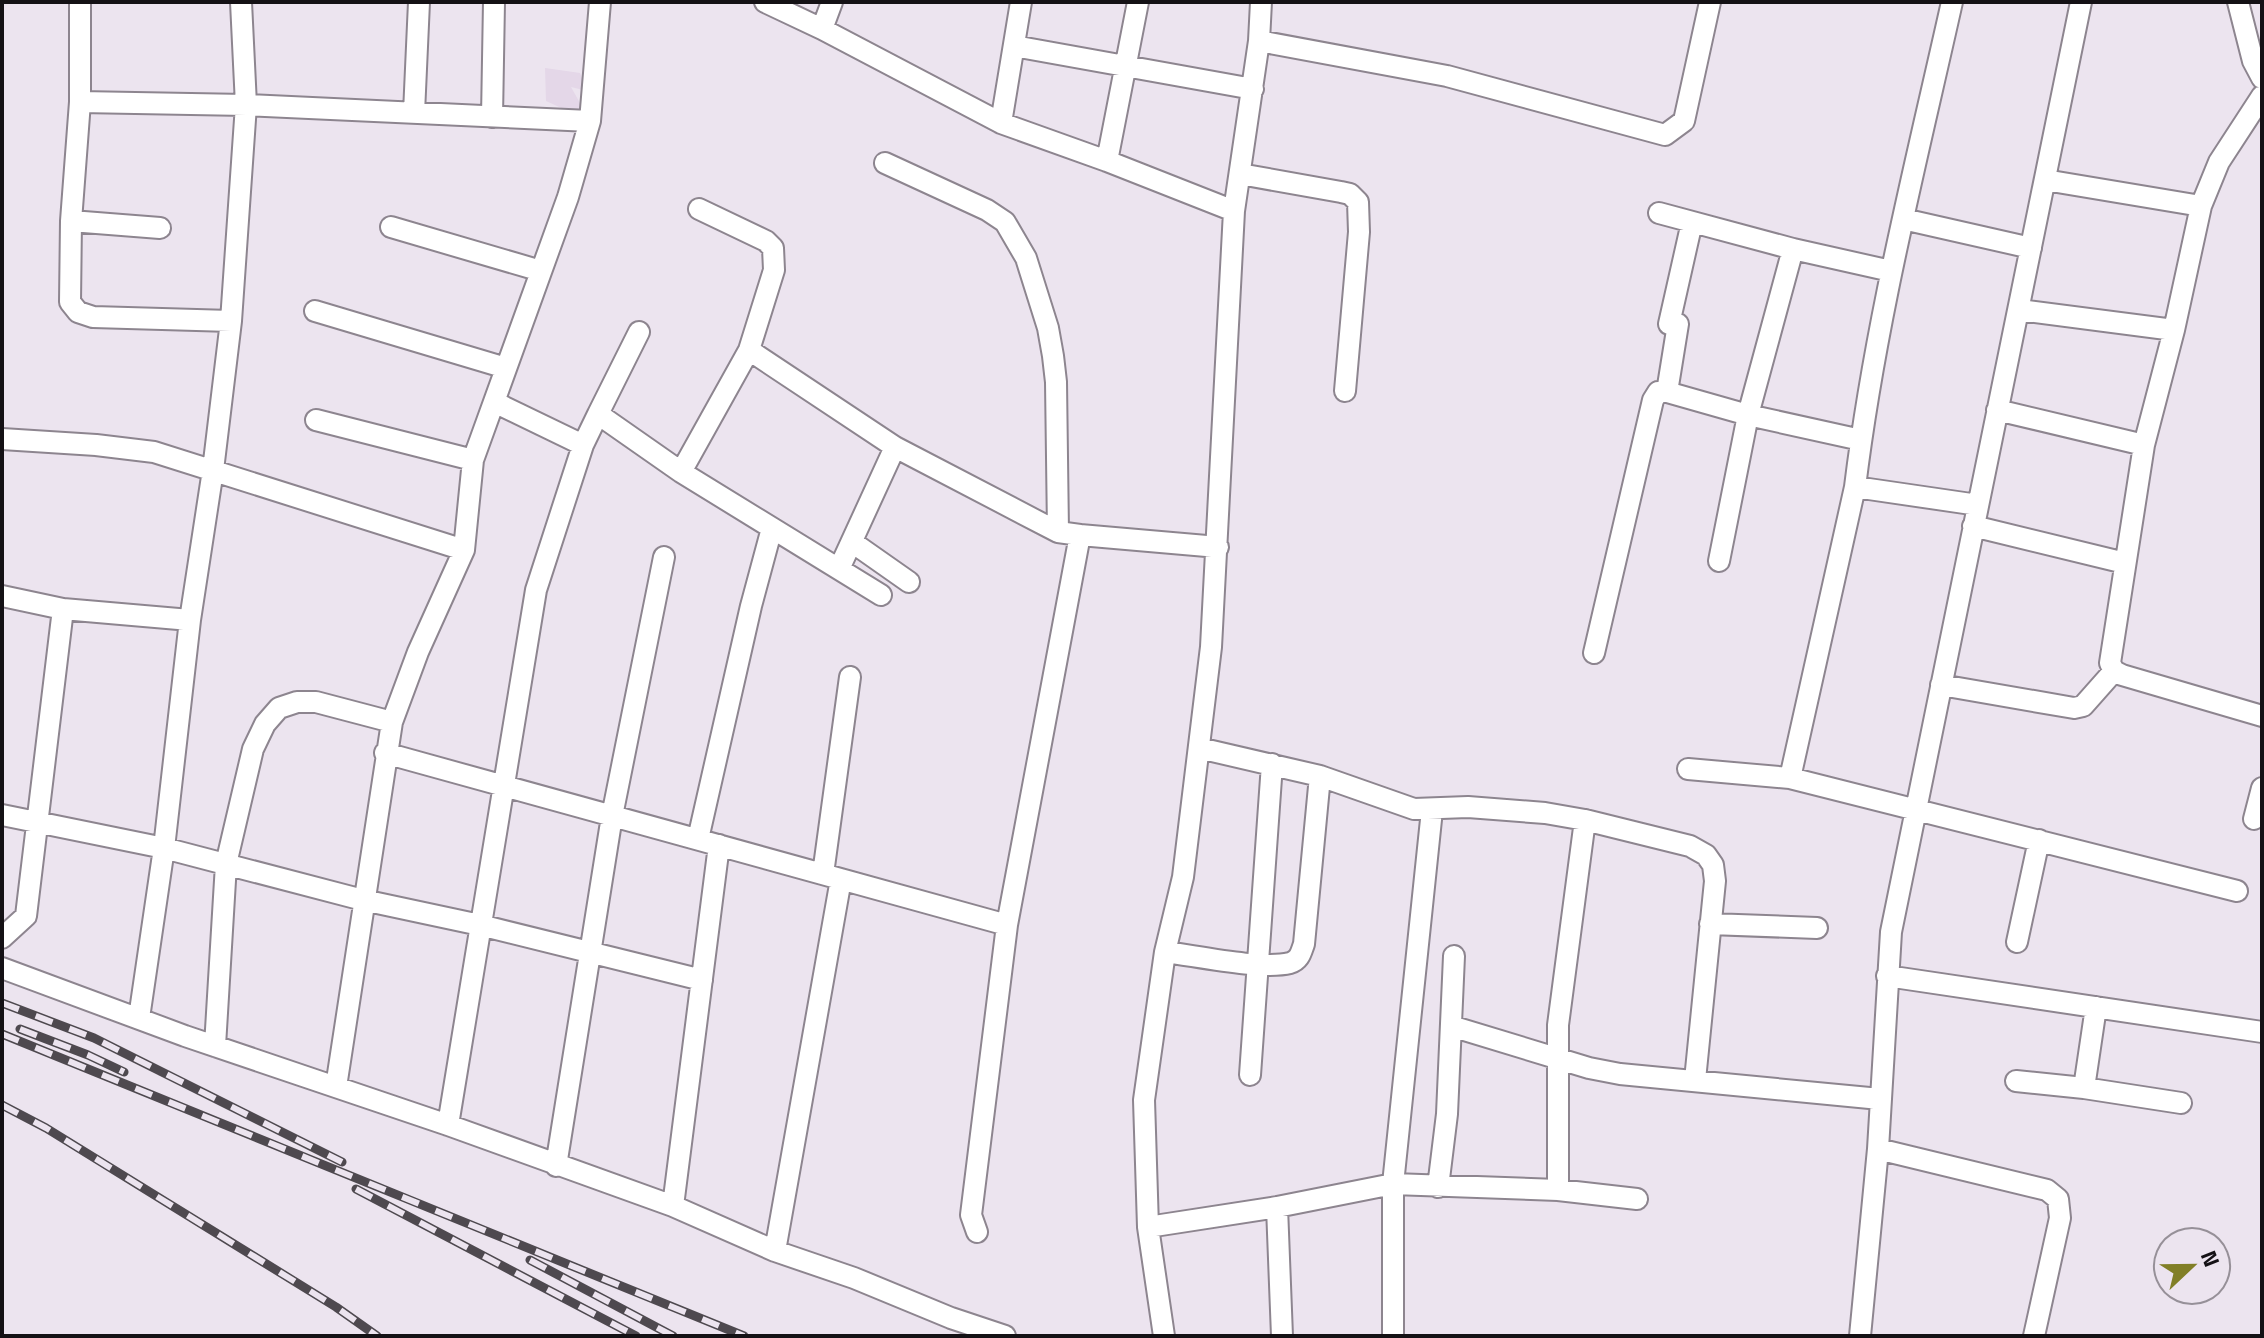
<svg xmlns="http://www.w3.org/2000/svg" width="2264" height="1338" font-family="'Titillium Web',sans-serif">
	<rect width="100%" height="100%" fill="#ece4ef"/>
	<path fill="#e4d7e8" d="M545,68L580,73L587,91L571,87L590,121L546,101Z"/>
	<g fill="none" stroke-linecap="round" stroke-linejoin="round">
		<defs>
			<path id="minor" d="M80,2V102L71,221L70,302L78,312L93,317L231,321
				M765,2L822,29
				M832,2L822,29L1001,123L1107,161L1234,211
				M2238,2L2253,61L2262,78
				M1259,41L1447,76L1665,135L1684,121L1710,2
				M1014,46L1253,89
				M2262,96L2219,162L2201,206L2174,330L2144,445L2110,663L2114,671L2122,675L2262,716
				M80,102L246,105L590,121
				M414,113L419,2
				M492,117L494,2
				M1001,123L1021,2
				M1107,161L1138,2
				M885,163L987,210L1005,222L1026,258L1048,328L1053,356L1056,382L1058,532
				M1240,174L1341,192L1350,194L1358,202L1359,232L1345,391
				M2045,180L2201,206
				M699,209L766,241L773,248L774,270L749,350
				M1659,213L1793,249L1891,271
				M1903,219L2031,248
				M71,221L160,228
				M391,227L541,271
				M2019,310L2174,330
				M315,311L506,368
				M1669,324L1692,222
				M1667,392L1678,324
				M494,402L583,445
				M1997,410L2144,445
				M598,414L639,332
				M316,420L473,460L568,197L590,121L600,2
				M2,439L96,445L154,452L464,550
				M681,472L749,350L895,447L1058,532L1080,535
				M1855,487L1978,505
				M1973,526L2125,563
				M852,542L909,582
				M1719,561L1748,415L1793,249
				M839,569L895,447
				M2,596L63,609L190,620L164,848L139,1018
				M190,620L213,470L231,321L246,105L241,2
				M1594,653L1653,400L1658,392H1667L1748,415L1861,440
				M1941,685L2074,708L2083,706L2114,671
				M1199,748L1320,776L1414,809L1468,807L1545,813L1585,820L1690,846L1706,855L1713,865L1715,881L1695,1080
				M385,753L1007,925
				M1688,769L1790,778L2237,891
				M1790,778L1855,487C1875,323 1916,163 1952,2
				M2,815L164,848L363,900L480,925L702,980
				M2254,819L2262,788
				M698,839L751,606L772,528
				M823,874L850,677
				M1710,924L1817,928
				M2,938L26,916L63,609
				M2017,942L2039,840
				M1165,952C1197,956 1260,970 1290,963C1300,960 1301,952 1304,944L1320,776
				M2,968L185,1036L448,1125L673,1206L775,1251L854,1278L951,1318L1005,1336
				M1887,976L2262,1032
				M2096,1007L2084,1088L2181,1103
				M1451,1026L1589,1068L1620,1074L1880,1099
				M215,1046L226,864L253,749L265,724L279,708L297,702H316L392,722
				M1250,1075L1272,764
				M2016,1081L2084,1088
				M336,1087L392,722L418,652L464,550L473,460
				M448,1125L536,590L583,445L598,414L681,472L881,595
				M1878,1149L2047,1190L2058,1199L2060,1218L2034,1336
				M556,1166L612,816L664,557
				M1438,1187L1447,1114L1454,956
				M1558,1190V1025L1585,820
				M673,1206L719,845
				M1277,1207L1282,1336
				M1148,1227L1277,1207L1393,1184L1558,1190L1637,1199
				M977,1232L971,1215L1007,925L1080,535L1218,547
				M775,1251L841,879
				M1164,1336L1148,1227L1144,1100L1165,952L1183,877L1211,647L1234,211L1259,41L1261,2
				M1393,1336V1184L1432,810
				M1860,1336L1878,1149L1891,932L2081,2"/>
		</defs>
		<use href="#minor" stroke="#8d858f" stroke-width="24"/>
		<use href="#minor" stroke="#fff" stroke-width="20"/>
		<defs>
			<path id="rail" d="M2,1003L94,1038L342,1162
				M20,1029L88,1055L124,1072
				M2,1034L744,1336
				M2,1105L46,1128L336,1307L377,1336
				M356,1189L636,1336
				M530,1260L673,1336"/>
		</defs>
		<use href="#rail" stroke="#4e494f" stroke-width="9"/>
		<use href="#rail" stroke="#ece4ef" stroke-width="6" stroke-dasharray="18" stroke-linecap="butt"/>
	</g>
	<rect width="2264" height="1338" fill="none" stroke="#141115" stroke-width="8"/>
	<g transform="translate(2192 1266) rotate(68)"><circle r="38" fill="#ece4ef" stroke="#969098" stroke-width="2"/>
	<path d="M0-6L14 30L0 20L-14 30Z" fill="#817f27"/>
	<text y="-12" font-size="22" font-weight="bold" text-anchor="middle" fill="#141115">N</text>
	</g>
</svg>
